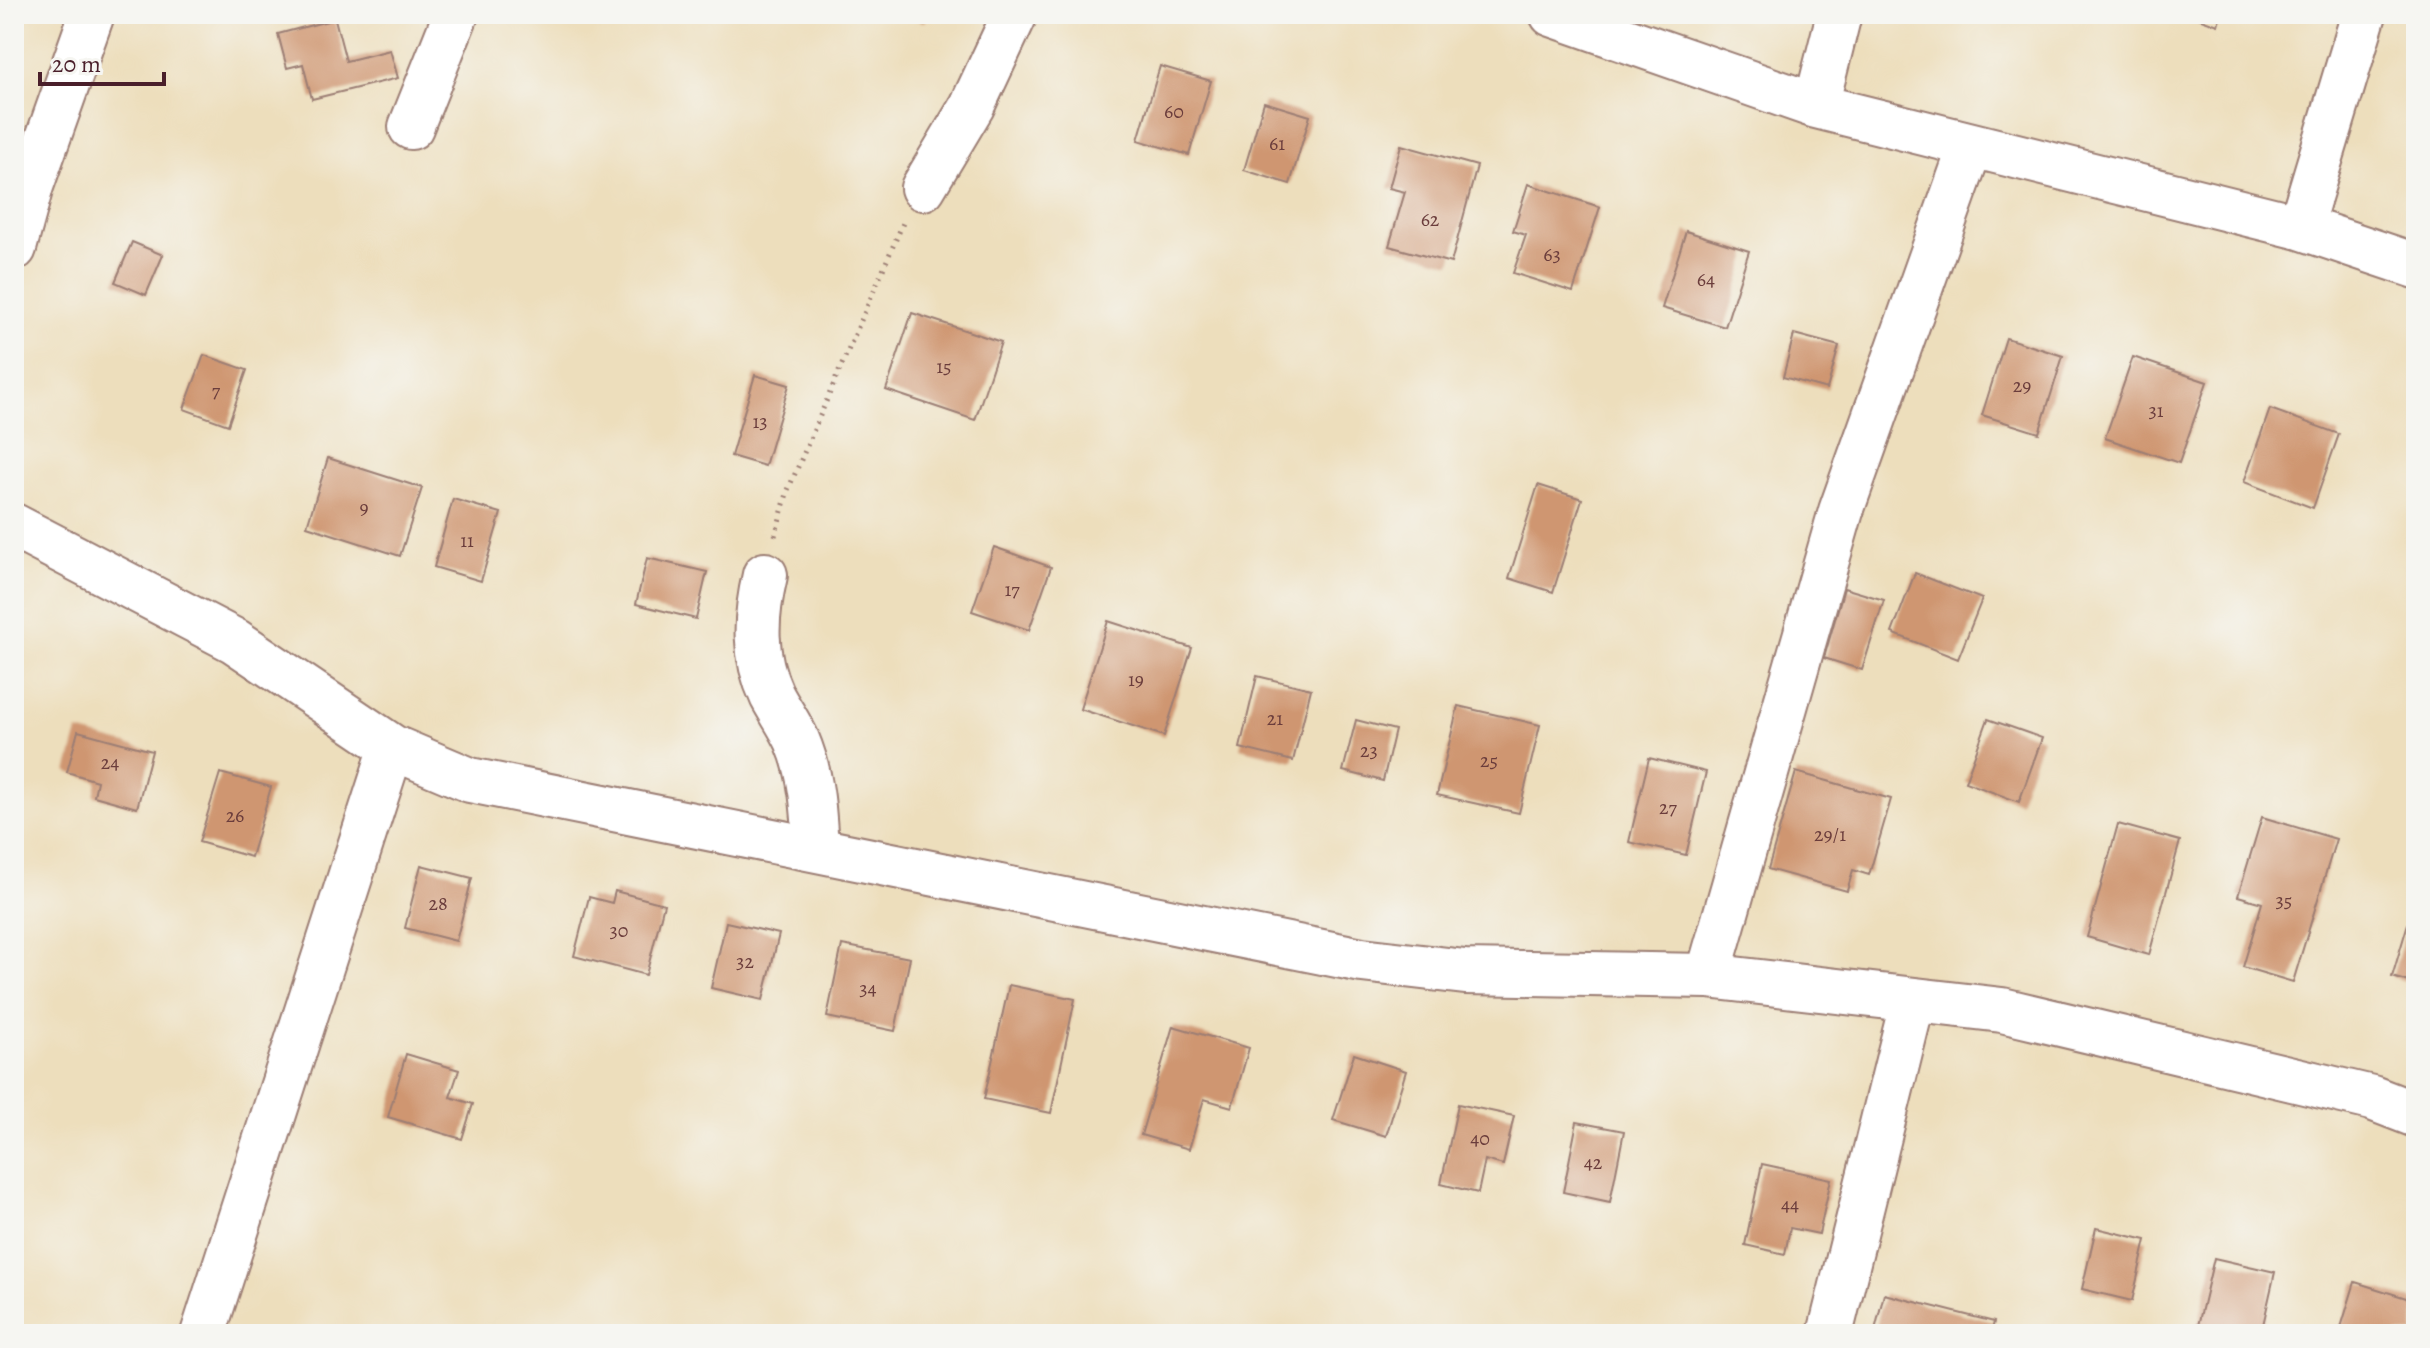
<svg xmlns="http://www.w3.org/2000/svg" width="2430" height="1348" font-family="Alegreya,serif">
	<rect width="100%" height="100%" fill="#f6f6f2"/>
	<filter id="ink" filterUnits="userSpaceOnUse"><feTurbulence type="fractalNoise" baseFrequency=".0125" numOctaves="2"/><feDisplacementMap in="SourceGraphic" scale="16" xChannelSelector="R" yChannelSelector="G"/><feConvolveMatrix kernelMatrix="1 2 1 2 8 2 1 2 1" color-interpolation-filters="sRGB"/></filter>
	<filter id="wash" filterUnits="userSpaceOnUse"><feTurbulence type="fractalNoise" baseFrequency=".006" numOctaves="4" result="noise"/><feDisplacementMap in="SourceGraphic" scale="32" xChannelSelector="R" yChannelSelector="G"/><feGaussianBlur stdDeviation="1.8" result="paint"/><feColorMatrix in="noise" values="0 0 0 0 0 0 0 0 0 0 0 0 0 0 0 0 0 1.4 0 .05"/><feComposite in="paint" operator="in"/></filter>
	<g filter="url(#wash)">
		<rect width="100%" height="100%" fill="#eddebc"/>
		<g id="blocks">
			<path fill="#cf9671" d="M904,14H927L924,22Z
				M2187,14H2221L2218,25Z
				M335,19L346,61L390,50L398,78L312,99L303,64L287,68L278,34Z
				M1160,66L1211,81L1189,155L1138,140Z
				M1264,102L1310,116L1290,184L1244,170Z
				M1401,145L1477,166L1451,263L1389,246L1405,192L1389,188Z
				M1528,184L1600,207L1573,292L1513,273L1526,235L1513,231Z
				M1686,231L1749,251L1725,327L1662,308Z
				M132,242L163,255L146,295L115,282Z
				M912,313L1001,342L975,420L886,390Z
				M1794,334L1839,346L1827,389L1783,377Z
				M2006,338L2063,356L2039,433L1982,415Z
				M204,355L247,370L228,425L184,409Z
				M2133,357L2207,382L2179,463L2105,438Z
				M755,375L789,385L765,466L731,456Z
				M2270,409L2339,434L2313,508L2244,482Z
				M328,458L422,488L400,556L307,526Z
				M1538,485L1582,499L1553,592L1509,578Z
				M453,499L501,513L481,581L434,567Z
				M994,547L1051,567L1029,630L972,611Z
				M647,558L707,572L696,619L636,604Z
				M1915,573L1982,599L1958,659L1892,633Z
				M1844,588L1884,600L1862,670L1824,658Z
				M1108,621L1192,648L1164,736L1080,709Z
				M1257,676L1311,689L1293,761L1240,748Z
				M1458,706L1540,725L1519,813L1437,795Z
				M1988,719L2042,738L2019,802L1965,782Z
				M1356,720L1395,730L1383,781L1343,771Z
				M78,731L152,751L137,808L94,796L97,781L67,772Z
				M1649,758L1706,772L1686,855L1629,842Z
				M1796,772L1891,799L1869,875L1853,870L1847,891L1768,869Z
				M220,773L271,787L251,857L199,842Z
				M2262,817L2336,839L2293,982L2243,967L2262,903L2238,896Z
				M2118,824L2180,841L2149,955L2087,937Z
				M421,865L472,878L456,941L405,928Z
				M615,891L664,904L646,975L574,956L589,897L612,903Z
				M2415,900H2416V984L2392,977Z
				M726,922L779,934L763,1000L711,988Z
				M842,945L910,958L895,1031L827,1017Z
				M1009,985L1075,999L1051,1113L984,1099Z
				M1173,1026L1249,1048L1232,1107L1204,1099L1189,1149L1141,1135Z
				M406,1054L459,1070L450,1097L473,1104L462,1139L388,1117Z
				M1354,1054L1406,1071L1386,1136L1333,1120Z
				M1458,1104L1514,1116L1503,1165L1485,1160L1478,1193L1441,1184Z
				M1577,1122L1624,1131L1610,1202L1563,1192Z
				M1762,1164L1831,1179L1819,1234L1790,1228L1785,1254L1745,1245Z
				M2096,1228L2146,1240L2132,1301L2082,1289Z
				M2214,1258L2275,1272L2261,1334H2196Z
				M2355,1282L2416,1301L2414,1334H2339Z
				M1884,1294L1994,1322L1991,1334H1874Z"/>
		</g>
	</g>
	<g filter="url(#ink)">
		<use href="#blocks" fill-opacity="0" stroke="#9c7e74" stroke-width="2"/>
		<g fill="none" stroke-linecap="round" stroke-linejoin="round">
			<defs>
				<path id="minor" d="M1552,14L1816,106L2300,227L2416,266
					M1816,106L1839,14
					M411,127L456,14
					M923,188L972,106L1015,14
					M2300,227L2364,14
					M14,526L235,641L392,747L470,780L1362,960L1465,972L1708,976L2002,1010L2372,1098L2416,1115
					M765,575C755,618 753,655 772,696C780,711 790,725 797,740C812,775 814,812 816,849
					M1708,976L1841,511L1971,145
					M203,1334L392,747
					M1830,1334L1913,1000"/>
				<path id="major" d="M14,248L31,186L92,14"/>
			</defs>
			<use href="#minor" stroke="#9c7e74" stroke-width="48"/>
			<use href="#major" stroke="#9c7e74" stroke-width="48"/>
			<path stroke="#9c7e74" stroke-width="5" stroke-dasharray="2 6" stroke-linecap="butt" d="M775,536L788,490L903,223"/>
			<use href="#minor" stroke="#fff" stroke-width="44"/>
			<use href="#major" stroke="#fff" stroke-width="44"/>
		</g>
	</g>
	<g text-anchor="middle" stroke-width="6" stroke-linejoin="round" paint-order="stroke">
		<g font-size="20" fill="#6b3d3c">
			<text x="1174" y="118">60</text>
			<text x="1277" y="150">61</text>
			<text x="1430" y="226">62</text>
			<text x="1552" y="261">63</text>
			<text x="1706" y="286">64</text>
			<text x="944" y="373">15</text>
			<text x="2022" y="392">29</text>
			<text x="216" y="397">7</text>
			<text x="2156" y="417">31</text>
			<text x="760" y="428">13</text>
			<text x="364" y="514">9</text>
			<text x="467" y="547">11</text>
			<text x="1012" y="596">17</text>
			<text x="1136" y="686">19</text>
			<text x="1275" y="725">21</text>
			<text x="1369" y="757">23</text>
			<text x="1489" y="767">25</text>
			<text x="110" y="769">24</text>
			<text x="1668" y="814">27</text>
			<text x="235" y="822">26</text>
			<text x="1830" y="841">29/1</text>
			<text x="2284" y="907">35</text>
			<text x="438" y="910">28</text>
			<text x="619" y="937">30</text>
			<text x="745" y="968">32</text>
			<text x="868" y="995">34</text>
			<text x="1480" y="1145">40</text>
			<text x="1593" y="1169">42</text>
			<text x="1790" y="1211">44</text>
		</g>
	</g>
	<rect width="2430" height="1348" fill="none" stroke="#f6f6f2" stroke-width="48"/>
	<path d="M40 72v12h124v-12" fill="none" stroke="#4a1f2b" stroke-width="4"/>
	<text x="52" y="72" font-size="24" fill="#4a1f2b" stroke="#f6f6f2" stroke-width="6" paint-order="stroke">20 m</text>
</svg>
